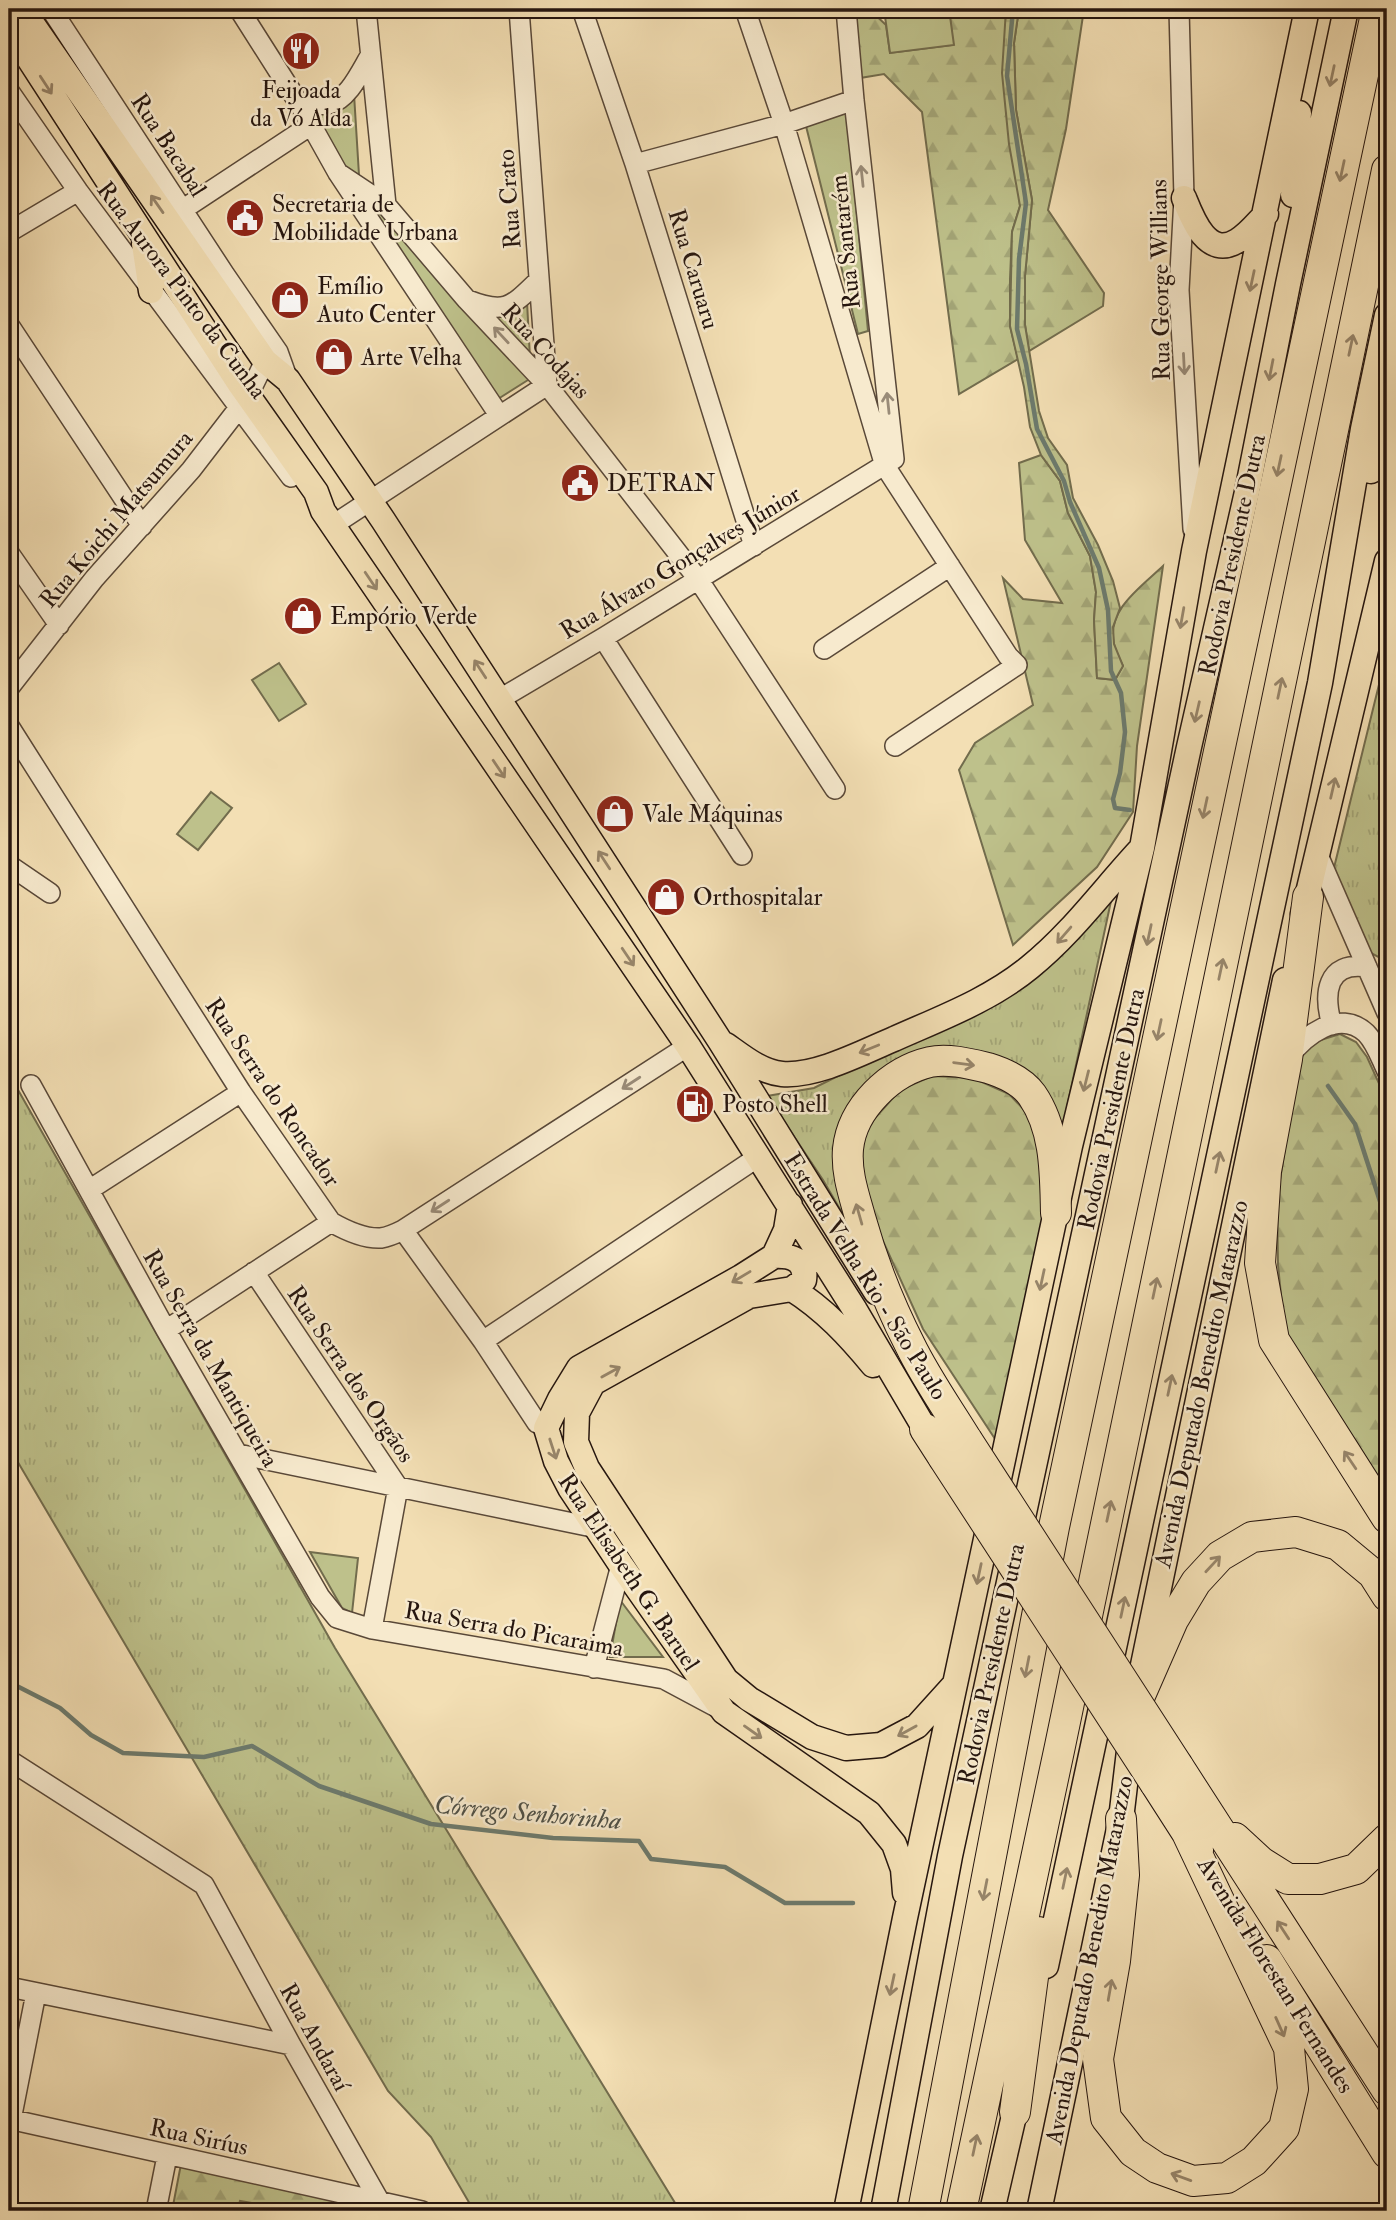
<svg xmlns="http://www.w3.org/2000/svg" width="1396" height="2220" font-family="'IM FELL Double Pica',serif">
	<defs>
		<pattern id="grass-tufts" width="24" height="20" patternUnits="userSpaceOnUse" patternTransform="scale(1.75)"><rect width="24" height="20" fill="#bec18b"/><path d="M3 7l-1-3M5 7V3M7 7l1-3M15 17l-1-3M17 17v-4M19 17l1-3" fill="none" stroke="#a3a577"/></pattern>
		<pattern id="forest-firs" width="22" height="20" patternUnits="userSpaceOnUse" patternTransform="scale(1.75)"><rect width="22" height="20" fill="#bec18b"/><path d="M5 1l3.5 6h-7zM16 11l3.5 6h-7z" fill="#a3a577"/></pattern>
		<pattern id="wetland-marsh" width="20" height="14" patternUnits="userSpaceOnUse" patternTransform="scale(1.75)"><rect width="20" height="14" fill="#bec18b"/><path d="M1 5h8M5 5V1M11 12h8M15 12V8" fill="none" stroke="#a3a577"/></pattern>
	</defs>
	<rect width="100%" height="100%" fill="#f3dfb4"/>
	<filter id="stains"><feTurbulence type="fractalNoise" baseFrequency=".00286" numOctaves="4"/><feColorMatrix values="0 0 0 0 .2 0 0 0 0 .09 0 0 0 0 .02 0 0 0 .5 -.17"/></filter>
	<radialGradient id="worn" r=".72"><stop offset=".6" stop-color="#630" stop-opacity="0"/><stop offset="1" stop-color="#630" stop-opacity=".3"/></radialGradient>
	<path fill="url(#grass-tufts)" stroke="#726c4d" stroke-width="2" d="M1387,652V959L1384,960L1369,952L1332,876Z
		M1114,887L1060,1140L985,1053L873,1079L851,1228L823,1180L767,1096L814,1088L1014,988Z
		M9,1074L335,1648L680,2211H474L431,2137L388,2091L9,1447Z"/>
	<path fill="url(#forest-firs)" stroke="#726c4d" stroke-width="2" d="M853,9H869L886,25L890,53L953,45L949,9H1006L1020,206L1012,232L1010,279V326L1018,359L959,394L922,112L884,74L860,78Z
		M1019,9H1084L1066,129L1048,210L1104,293L1103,306L1029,351L1025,325V276L1032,200L1016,110L1014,43Z
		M1041,455L1060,481L1068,513L1090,556L1096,592L1094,620L1097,678L1115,680L1123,666C1120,659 1115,651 1114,644C1106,610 1141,587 1163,566L1137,746L1133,812L1097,867L1013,945L959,770L975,743L1033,705L1003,578L1023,599L1062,603L1025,540L1019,463Z
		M1340,1034L1356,1042L1367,1057L1387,1101V1500L1285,1335L1278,1265L1277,1199L1300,1053L1311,1043Z
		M932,1076L973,1078L1009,1094L1030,1116L1040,1145L1046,1206L997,1442L923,1329L863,1197L860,1156L868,1126L900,1090Z
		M181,2164L380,2211H299L240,2201L237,2211H172Z"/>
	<path fill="url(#wetland-marsh)" stroke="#726c4d" stroke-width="2" d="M1006,9H1019L1014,43L1016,110L1032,200L1025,276V325L1039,411L1048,438L1067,465L1073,498L1098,545L1113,581L1120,608L1113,627L1114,644L1123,666L1115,680L1097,678L1094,620L1096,592L1090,556L1068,513L1060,481L1041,455L1030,427L1024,387L1010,326L1012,232L1020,206L1009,144L1002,73Z"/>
	<path fill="#bec18b" stroke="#726c4d" stroke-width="2" d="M884,9H949L954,45L890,53Z
		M354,94L359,175L344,167L312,112Z
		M847,110L868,331L858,334L806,126Z
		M363,193L475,320L527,302L530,358L528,380L498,399Z
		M279,663L306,704L279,721L252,680Z
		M211,792L232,808L198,850L177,834Z
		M310,1552L358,1558L352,1613L342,1608Z
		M620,1600L663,1657H610Z"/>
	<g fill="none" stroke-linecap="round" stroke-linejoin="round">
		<path stroke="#6c7a6d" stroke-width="4.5" d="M1013,9L1007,76L1026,203L1019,259L1017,329L1026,364L1037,429L1064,481L1070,502L1099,568L1108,610L1111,671L1121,693L1125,732L1120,773L1113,799L1115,808L1130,810
			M1328,1086L1355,1124L1387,1223
			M1387,1239V1244
			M9,1682L60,1708L91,1735L123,1753L204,1757L252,1746L319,1786L431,1824L553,1838L639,1841L651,1859L725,1867L785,1903H853"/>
		<defs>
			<path id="minor" d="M51,9L225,275L278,352L288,380
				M239,9L300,105L338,173L499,415
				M366,9L386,205
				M519,9L547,385
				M582,9L635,164L754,546
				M745,9L784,124L885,466L1008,656L1017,665L895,746
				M1179,9L1184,198L1179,290L1193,529
				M9,91L78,191L291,477
				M300,105C309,104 320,105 329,104C348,100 361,71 370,56
				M635,164L784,124L854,100
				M338,173L386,205L467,300L547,385L698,579L835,789
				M182,210L311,125
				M9,232L78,191
				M468,300C506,315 512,306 539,280
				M9,325L142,526
				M333,525L547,385
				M9,553L59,625
				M603,638L742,855
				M824,649L950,566
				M9,688L94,579L191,470L248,396L265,361L275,354
				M500,699L603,638L894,459L854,100L846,9
				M9,726L241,1092L331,1222C345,1230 365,1239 381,1238C388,1237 397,1233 403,1230L688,1046
				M1318,855L1387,1013
				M9,865L50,893
				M1332,1025C1323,994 1326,961 1367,967
				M1288,1058C1304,1036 1339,1008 1366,1033C1376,1043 1381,1059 1387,1071
				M31,1085L166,1330L320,1597L337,1618L372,1629L664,1679L722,1710
				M89,1190L241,1092
				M403,1230L483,1341L537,1423
				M254,1272L398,1487L372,1629
				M166,1330L331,1222
				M483,1341L758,1157
				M238,1454L597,1528
				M594,1668L621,1565
				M9,1760L204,1885L291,2045L385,2211
				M9,1987L291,2045
				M9,2119L422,2211
				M11,2120L36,1993
				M156,2211L167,2156"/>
			<path id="major" d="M22,9L265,361L288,380L383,520L720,1041L876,1292
				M9,28L239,383L316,492L323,511L688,1046L855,1310L925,1429
				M1293,195L1299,113
				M1184,198C1192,218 1207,259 1237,241C1248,235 1257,223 1266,214
				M144,244L151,291
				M1371,471L1387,405
				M1303,914L1387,561
				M726,1045C743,1057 761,1072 782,1074C816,1077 863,1052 894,1039C941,1018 990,1000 1030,967C1071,934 1103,890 1139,851
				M790,1205L786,1230L774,1256L741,1277L579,1368L560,1399L546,1428L556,1461L570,1488L621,1565L724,1712L869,1813L894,1844L903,1869L905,1893
				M774,1256C791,1255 807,1260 804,1280L792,1289L749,1296L593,1383L577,1413L576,1442L587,1468L726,1680L749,1699L812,1737L846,1748L881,1745L917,1726L955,1684
				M792,1289C824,1309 849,1336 873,1365
				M1142,1670L1285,980
				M1046,1966L1320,683L1363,429L1387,315
				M846,2211L905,1918L1070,1146L1142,848L1194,551L1307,9
				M883,2211L950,1856L1189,747L1247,492L1288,284L1346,9
				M992,2211L1019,2094
				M1039,2211L1121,1819L1131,1734"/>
			<path id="highway" d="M1308,897L1287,1059L1266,1171L1260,1263L1274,1340L1387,1518
				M925,1429L943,1457
				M967,1440C948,1409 926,1378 910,1345C889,1304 872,1260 860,1217C854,1195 846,1173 848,1149C852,1108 891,1071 930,1062C948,1058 971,1064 988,1068C1004,1073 1022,1081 1032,1095C1056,1130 1055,1173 1056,1213
				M1134,1709L1173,1620L1196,1582L1220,1556L1252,1537L1296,1532L1338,1545L1373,1574L1387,1596
				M1178,1766L1387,2090
				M1155,1783L1198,1850
				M1121,1819L1124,1875L1115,1961L1098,2059L1106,2118L1133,2152L1157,2168L1193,2181L1227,2178L1254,2161L1284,2128L1293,2089L1289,2048L1187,1833
				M1235,1838L1261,1862L1288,1879H1320L1356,1869L1387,1839
				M1267,1960L1387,2153
				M1015,2112L1039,1932
				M923,2211L1054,1527L1377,9
				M961,2211L1060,1746L1387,170"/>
		</defs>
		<use href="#minor" stroke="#594838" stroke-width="22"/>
		<use href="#major" stroke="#26160f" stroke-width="27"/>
		<use href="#highway" stroke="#26160f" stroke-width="32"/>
		<use href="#minor" stroke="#f7eace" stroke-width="19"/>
		<use href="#major" stroke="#f3dfb4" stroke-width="24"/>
		<use href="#highway" stroke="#f3dfb4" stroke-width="30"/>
		<defs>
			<path id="highway-bridge" d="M967,1440L1178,1766
				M943,1457L1155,1783"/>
		</defs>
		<use href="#highway-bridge" stroke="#26160f" stroke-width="32" stroke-linecap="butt"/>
		<use href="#highway-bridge" stroke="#f3dfb4" stroke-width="30"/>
	</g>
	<defs><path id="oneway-shaft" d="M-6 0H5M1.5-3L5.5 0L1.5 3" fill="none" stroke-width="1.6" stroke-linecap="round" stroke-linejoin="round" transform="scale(1.75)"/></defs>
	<g stroke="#97856a">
		<use href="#oneway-shaft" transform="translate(1332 76) rotate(102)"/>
		<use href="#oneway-shaft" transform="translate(46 85) rotate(57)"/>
		<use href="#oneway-shaft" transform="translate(1342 171) rotate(102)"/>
		<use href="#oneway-shaft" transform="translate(157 204) rotate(-125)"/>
		<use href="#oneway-shaft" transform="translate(1252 281) rotate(102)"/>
		<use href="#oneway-shaft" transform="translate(1351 345) rotate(-78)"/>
		<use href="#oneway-shaft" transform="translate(1271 370) rotate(101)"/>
		<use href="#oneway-shaft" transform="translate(1279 466) rotate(102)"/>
		<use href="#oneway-shaft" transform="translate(371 581) rotate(56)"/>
		<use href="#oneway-shaft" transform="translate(1182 618) rotate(100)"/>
		<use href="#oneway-shaft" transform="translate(480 669) rotate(-123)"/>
		<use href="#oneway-shaft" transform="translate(1280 688) rotate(-78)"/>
		<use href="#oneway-shaft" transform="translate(1197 712) rotate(103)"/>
		<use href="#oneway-shaft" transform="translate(499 769) rotate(56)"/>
		<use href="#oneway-shaft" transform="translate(1333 788) rotate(-77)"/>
		<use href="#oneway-shaft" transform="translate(1205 808) rotate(102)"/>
		<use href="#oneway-shaft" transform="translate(604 860) rotate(-123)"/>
		<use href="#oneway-shaft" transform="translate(1064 935) rotate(131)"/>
		<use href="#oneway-shaft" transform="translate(1149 935) rotate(102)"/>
		<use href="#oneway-shaft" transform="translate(628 957) rotate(56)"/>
		<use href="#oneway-shaft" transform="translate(1221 969) rotate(-78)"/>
		<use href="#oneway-shaft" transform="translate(1159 1030) rotate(102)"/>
		<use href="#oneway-shaft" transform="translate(869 1049) rotate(158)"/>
		<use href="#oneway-shaft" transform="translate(964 1064) rotate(8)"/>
		<use href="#oneway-shaft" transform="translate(1086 1081) rotate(104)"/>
		<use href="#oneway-shaft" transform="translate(1218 1162) rotate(-78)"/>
		<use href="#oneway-shaft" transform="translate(859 1214) rotate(-106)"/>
		<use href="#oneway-shaft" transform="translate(741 1277) rotate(149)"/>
		<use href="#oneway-shaft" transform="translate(1042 1280) rotate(102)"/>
		<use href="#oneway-shaft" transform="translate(1155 1288) rotate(-78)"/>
		<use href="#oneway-shaft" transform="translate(611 1372) rotate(-29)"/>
		<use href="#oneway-shaft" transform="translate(1170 1385) rotate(-78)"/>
		<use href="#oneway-shaft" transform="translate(553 1449) rotate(72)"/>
		<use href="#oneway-shaft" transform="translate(1350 1460) rotate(-124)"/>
		<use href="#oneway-shaft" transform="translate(1109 1511) rotate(-78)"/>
		<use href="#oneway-shaft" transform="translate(1213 1564) rotate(-47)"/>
		<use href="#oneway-shaft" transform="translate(979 1574) rotate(102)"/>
		<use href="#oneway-shaft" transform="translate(1123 1607) rotate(-78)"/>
		<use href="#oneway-shaft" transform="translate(1027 1667) rotate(101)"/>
		<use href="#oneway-shaft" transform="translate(907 1731) rotate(151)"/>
		<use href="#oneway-shaft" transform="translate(753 1732) rotate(35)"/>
		<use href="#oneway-shaft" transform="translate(1065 1878) rotate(-78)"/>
		<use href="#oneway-shaft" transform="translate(985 1890) rotate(101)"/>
		<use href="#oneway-shaft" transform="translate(1283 1930) rotate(-123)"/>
		<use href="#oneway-shaft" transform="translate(892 1985) rotate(102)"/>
		<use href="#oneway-shaft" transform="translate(1110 1990) rotate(-80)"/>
		<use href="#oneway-shaft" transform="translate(1280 2027) rotate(66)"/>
		<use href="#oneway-shaft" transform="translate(975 2145) rotate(-78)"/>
		<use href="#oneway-shaft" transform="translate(1181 2177) rotate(-160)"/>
	</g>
	<g stroke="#998b78">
		<use href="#oneway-shaft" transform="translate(862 176) rotate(-96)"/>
		<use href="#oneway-shaft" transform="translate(501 335) rotate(-133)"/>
		<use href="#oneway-shaft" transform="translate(1184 364) rotate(87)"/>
		<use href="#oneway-shaft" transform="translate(888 403) rotate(-96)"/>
		<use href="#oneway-shaft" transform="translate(631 1083) rotate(147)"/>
		<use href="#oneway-shaft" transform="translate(440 1206) rotate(147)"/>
	</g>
	<defs>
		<symbol id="restaurant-disc" viewBox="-11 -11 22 22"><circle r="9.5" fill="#8f2418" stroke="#f7eace"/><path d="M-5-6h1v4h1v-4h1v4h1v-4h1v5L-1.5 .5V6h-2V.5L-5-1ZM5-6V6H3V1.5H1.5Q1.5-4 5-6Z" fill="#fff"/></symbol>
		<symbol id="civic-disc" viewBox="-11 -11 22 22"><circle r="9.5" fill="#8f2418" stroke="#f7eace"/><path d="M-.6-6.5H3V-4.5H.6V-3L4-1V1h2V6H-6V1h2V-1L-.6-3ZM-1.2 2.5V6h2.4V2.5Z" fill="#fff"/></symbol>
		<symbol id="shop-disc" viewBox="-11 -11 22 22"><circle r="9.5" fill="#8f2418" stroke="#f7eace"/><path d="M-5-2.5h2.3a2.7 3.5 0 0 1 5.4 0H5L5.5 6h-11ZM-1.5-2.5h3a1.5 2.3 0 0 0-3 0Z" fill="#fff"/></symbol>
		<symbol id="fuel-disc" viewBox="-11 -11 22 22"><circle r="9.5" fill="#8f2418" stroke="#f7eace"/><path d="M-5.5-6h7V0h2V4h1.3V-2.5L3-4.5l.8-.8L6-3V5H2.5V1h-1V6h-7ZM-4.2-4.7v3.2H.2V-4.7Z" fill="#fff"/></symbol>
	</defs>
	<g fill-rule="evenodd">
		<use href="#restaurant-disc" x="279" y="29" width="44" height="44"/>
		<use href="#civic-disc" x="223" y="196" width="44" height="44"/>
		<use href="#shop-disc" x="268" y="278" width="44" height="44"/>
		<use href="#shop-disc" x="312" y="335" width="44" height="44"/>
		<use href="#civic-disc" x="558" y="461" width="44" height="44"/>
		<use href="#shop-disc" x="281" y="594" width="44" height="44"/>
		<use href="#shop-disc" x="593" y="792" width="44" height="44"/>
		<use href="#shop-disc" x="644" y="875" width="44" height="44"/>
		<use href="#fuel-disc" x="673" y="1082" width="44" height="44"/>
	</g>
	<g text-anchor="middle" stroke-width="5" stroke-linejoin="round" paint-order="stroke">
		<g font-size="24" fill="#26160f" stroke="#f7eace" text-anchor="start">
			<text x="301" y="98" text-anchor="middle">Feijoada<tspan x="301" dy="28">da Vó Alda</tspan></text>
			<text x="272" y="212">Secretaria de<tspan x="272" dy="28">Mobilidade Urbana</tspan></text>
			<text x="317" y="294">Emílio<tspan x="317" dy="28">Auto Center</tspan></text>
			<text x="361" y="365">Arte Velha</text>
			<text x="607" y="491">DETRAN</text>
			<text x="330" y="624">Empório Verde</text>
			<text x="642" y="822">Vale Máquinas</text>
			<text x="693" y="905">Orthospitalar</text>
			<text x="722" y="1112">Posto Shell</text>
		</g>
		<g font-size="24" fill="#26160f" stroke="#f7eace">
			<text transform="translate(169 145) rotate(57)" y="8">Rua Bacabal</text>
			<text transform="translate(509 199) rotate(-94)" y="8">Rua Crato</text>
			<text transform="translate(845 242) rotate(-96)" y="8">Rua Santarém</text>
			<text transform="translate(694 269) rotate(73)" y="8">Rua Caruaru</text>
			<text transform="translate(1160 280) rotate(-91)" y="8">Rua George Willians</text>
			<text transform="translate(182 290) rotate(53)" y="8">Rua Aurora Pinto da Cunha</text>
			<text transform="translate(546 351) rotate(48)" y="8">Rua Codajas</text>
			<text transform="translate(116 519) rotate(-50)" y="8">Rua Koichi Matsumura</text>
			<text transform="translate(1232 555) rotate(-78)" y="8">Rodovia Presidente Dutra</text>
			<text transform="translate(680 562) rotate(-31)" y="8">Rua Álvaro Gonçalves Júnior</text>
			<text transform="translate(273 1092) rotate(56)" y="8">Rua Serra do Roncador</text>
			<text transform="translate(1111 1109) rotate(-78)" y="8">Rodovia Presidente Dutra</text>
			<text transform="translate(866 1276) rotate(58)" y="8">Estrada Velha Rio - São Paulo</text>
			<text transform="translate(211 1358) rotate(60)" y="8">Rua Serra da Mantiqueira</text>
			<text transform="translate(351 1374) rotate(56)" y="8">Rua Serra dos Orgãos</text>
			<text transform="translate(1201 1384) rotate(-78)" y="8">Avenida Deputado Benedito Matarazzo</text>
			<text transform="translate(629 1572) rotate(56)" y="8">Rua Elisabeth G. Baruel</text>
			<text transform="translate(514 1629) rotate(10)" y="8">Rua Serra do Picaraima</text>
			<text transform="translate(991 1664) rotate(-78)" y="8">Rodovia Presidente Dutra</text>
			<text transform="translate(1089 1960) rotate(-79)" y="8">Avenida Deputado Benedito Matarazzo</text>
			<text transform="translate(1276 1975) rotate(58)" y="8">Avenida Florestan Fernandes</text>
			<text transform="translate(315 2037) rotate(61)" y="8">Rua Andaraí</text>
			<text transform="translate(199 2137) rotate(12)" y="8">Rua Siríus</text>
		</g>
		<g font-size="26" font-style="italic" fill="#4f5046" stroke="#f7eace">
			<text transform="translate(528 1812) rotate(5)" y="9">Córrego Senhorinha</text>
		</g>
	</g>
	<rect width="1396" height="2220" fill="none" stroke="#f3dfb4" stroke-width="35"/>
	<rect x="10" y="10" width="1375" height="2199" fill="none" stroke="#26160f" stroke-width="3.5"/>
	<rect x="18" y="18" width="1361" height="2185" fill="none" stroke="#26160f" stroke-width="2"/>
	<rect width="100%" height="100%" filter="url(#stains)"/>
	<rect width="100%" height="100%" fill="url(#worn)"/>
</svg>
